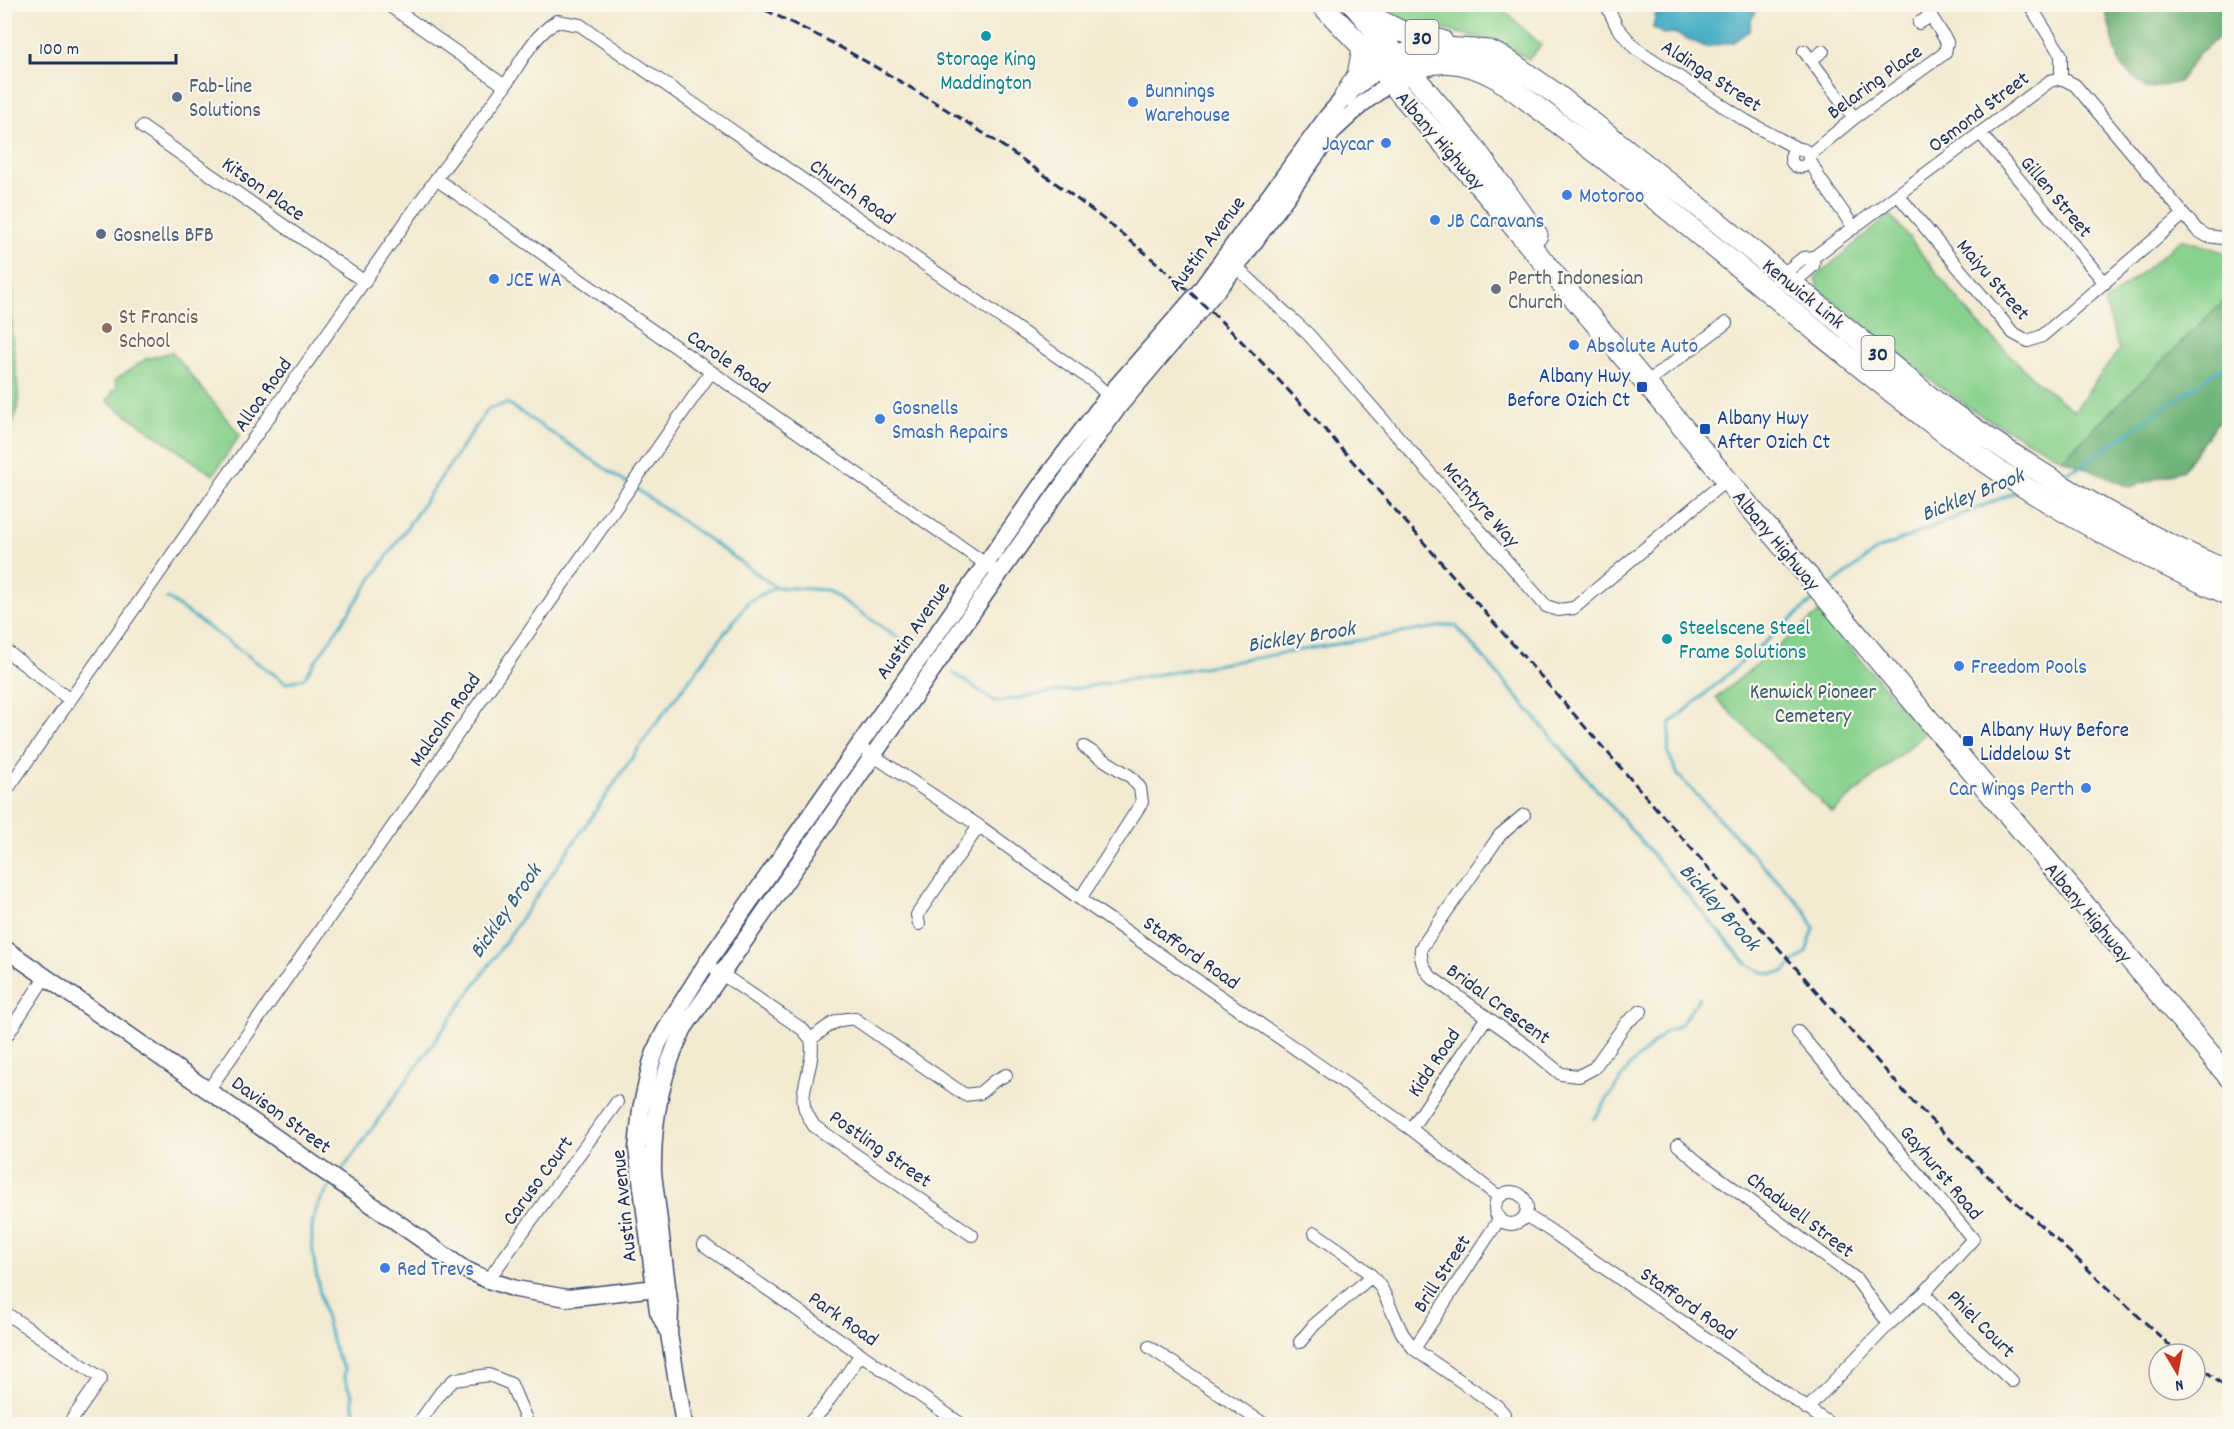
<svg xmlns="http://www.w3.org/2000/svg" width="2234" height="1429" font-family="Dekko,sans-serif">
	<rect width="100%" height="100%" fill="#fbf7ec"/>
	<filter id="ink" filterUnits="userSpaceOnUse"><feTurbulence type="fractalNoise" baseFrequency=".0167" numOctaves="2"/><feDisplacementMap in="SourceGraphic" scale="12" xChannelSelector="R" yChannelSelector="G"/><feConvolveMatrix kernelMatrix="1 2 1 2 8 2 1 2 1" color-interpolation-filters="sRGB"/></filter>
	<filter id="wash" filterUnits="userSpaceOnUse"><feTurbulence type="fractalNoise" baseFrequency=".008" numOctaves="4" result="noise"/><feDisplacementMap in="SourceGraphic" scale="24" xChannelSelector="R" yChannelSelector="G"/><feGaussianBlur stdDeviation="1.35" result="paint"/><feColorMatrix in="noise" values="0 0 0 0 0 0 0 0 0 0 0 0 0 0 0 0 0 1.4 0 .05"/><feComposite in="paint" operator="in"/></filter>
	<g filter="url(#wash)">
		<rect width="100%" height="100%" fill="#f3ead2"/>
		<path fill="#88d18d" stroke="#528076" stroke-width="1.5" d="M1396,5H1498L1541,45L1529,59L1491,40L1412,23L1404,20L1391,11Z
			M1890,214L1972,317L2035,380L2074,411L2119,350L2105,303L2182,239L2227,253L2229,296L2063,459L1982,416L1925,376L1819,289L1815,278Z
			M5,272L12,290V336L19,400L14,422L5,444Z
			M172,352L240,435L213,475L107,401L113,392L112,390L117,389L115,380L146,359Z
			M1820,612L1924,734L1832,813L1716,698Z"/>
		<path fill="#6eb378" stroke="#44716b" stroke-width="1.5" d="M2104,5H2229V28L2198,54L2179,82L2147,89L2120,65Z
			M2229,296V406L2183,470L2130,487L2063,459Z"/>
		<path fill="#46aec5" stroke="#306e92" stroke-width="1.5" d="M1666,5V4L1759,5L1751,20L1750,30L1733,42L1706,47L1674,33L1663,34L1653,28L1656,13Z"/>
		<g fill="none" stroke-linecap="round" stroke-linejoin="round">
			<path stroke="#46aec5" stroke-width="3" d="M2061,474L2079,467L2230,362
				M635,488L776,587
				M1828,588L1877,550L2016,492
				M167,598L286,683L304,678L488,409L507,403L630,485
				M953,673L996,702L1449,625L1456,626L1747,964L1762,972L1773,974L1785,971L1806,952L1814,928L1805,910L1678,775L1668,753L1670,724L1816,598
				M1594,1119L1629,1067L1665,1032L1681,1024L1699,998
				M338,1176L492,961L654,726L749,601L776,587L827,590L911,646
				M332,1184C322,1198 312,1211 312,1230C310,1256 330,1351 345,1370L344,1375L347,1385L352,1394L353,1406L360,1424"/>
		</g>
	</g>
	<g filter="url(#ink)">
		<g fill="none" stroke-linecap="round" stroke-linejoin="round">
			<defs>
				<path id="street" d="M387,4L505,86
					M1606,4L1617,27L1635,48L1746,121L1798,149
					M2029,4L2061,55V78
					M1919,23L1931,16
					M1804,51L1854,118
					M1811,60L1823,51
					M142,127L365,282
					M1981,134L2105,283
					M1791 158a9 9 0 1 1 18 0a9 9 0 1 1-18 0Z
					M1809,155L1854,118L1945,53L1947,42L1926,8
					M1809,159L1820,179L1854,228
					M436,179L1000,574
					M1898,195L2013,333L2028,341L2042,336L2183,215
					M1231,262L1309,335L1546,606L1558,610L1574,608L1730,477
					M1777,279L1803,258L1814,257L2050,81L2061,78L2075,85L2197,230L2207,236L2230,239
					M1789,287L1813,266L1814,257
					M1646,383L1726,323
					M4,649L70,700
					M868,752L979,826L1080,899L1411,1129L1499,1197
					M4,794L436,179C459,148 483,118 505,86C521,62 532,37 557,21L580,25L1094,382L1114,401
					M1524,815L1500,835L1421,948C1420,961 1423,967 1431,977L1527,1046L1561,1074L1579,1076L1594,1068L1626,1023L1641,1011
					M1080,899L1142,802L1140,788L1131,777L1084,747
					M919,924L917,915L979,826
					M716,970L802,1029L811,1039C826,1028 836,1017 855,1019L965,1095L980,1093L994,1081L1006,1075
					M1798,1032L1973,1239L1924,1293L1889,1324L1807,1409
					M811,1039C816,1063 798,1091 805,1109C807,1115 811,1121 814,1126L972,1235
					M4,1040L45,977
					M209,1089L711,372
					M1411,1129L1487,1017
					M1678,1145L1699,1163L1856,1279L1889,1324
					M1495 1208a16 16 0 1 1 32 0a16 16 0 1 1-32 0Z
					M1525,1215L1548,1229L1830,1424
					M1315,1233L1352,1259L1372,1276L1382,1289L1402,1333L1414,1349L1497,1406L1504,1414L1503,1424
					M704,1245L961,1424
					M488,1280L617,1102
					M1924,1293L1959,1332L2012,1381
					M4,1312L101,1378L69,1424
					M1300,1342L1314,1325L1372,1276
					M1149,1347L1264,1424
					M1414,1349L1500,1218
					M418,1424L441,1392L454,1380L489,1375L511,1384L528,1424
					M808,1424L822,1410L861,1354"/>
				<path id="secondary" d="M4,948L464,1269L488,1280L516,1289L567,1298L665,1287
					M667,1330L658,1311L637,1149L641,1109L651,1064L658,1044L669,1023L706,964L1048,475L1109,395L1199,292L1327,117L1345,96L1380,68
					M684,1424L669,1334L670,1309L653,1173C652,1122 661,1073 684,1028L985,594L1119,406L1237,266L1334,130L1362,104L1391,82"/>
				<path id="highway" d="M1321,4L1372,57L1400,93L1479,185L2230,1078
					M1353,4L1472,145L1537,235
					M1368,15L1400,31L1442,41
					M1388,63L1414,50L1445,48L1489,51L1504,58L1556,94L1703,210L1936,402C2029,468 2124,528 2230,572
					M1399,77C1433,56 1463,59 1497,78C1609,158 1715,248 1821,335C1886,387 1950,441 2021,485C2087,527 2157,563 2230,595
					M1345,96L1358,75L1363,48"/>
			</defs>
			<use href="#street" stroke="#3b4b6f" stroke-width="14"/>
			<use href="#secondary" stroke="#3b4b6f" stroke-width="19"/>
			<use href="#highway" stroke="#3b4b6f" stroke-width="23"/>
			<use href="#street" stroke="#fff" stroke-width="12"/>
			<use href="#secondary" stroke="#fff" stroke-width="16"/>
			<use href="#highway" stroke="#fff" stroke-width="21"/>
			<path stroke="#1b2f5e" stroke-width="3" stroke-dasharray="9 4.5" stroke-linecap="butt" d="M753,4C785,20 817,34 847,51C975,122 1098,206 1205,306C1248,346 1288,390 1328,433L1914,1103L1977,1166L2179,1354
				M2195,1362L2230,1391"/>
		</g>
	</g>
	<g fill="#0f9aa8" stroke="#fbf7ec" stroke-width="2">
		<circle cx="986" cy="36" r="6"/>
		<circle cx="1667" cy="639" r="6"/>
	</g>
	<g fill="#5c6f8a" stroke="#fbf7ec" stroke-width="2">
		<circle cx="177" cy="97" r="6"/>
		<circle cx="101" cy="234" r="6"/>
	</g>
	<g fill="#3f7fe0" stroke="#fbf7ec" stroke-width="2">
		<circle cx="1133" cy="102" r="6"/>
		<circle cx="1386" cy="143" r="6"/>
		<circle cx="1567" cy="195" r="6"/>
		<circle cx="1435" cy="220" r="6"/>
		<circle cx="494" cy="279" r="6"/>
		<circle cx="1574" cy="345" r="6"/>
		<circle cx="880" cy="419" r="6"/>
		<circle cx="1959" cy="666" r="6"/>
		<circle cx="2086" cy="788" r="6"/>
		<circle cx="385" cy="1268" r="6"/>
	</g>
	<circle fill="#6b7280" stroke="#fbf7ec" stroke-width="2" cx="1496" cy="289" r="6"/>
	<circle fill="#8d6e63" stroke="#fbf7ec" stroke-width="2" cx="107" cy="328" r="6"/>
	<g fill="#1a4fb4" stroke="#fbf7ec" stroke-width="2">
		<rect x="1636" y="381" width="12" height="12" rx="3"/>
		<rect x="1699" y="423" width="12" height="12" rx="3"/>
		<rect x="1962" y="735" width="12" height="12" rx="3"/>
	</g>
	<g text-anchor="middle" stroke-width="4.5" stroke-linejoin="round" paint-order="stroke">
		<g fill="#fbf7ec" stroke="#5e6b89" stroke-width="1.5">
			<rect x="1405.5" y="20" width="33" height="34" rx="4.5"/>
			<rect x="1861.5" y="336" width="33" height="34" rx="4.5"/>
		</g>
		<g font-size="20" font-weight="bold" fill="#1b2f5e">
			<text x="1422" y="44">30</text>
			<text x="1878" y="360">30</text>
		</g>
		<g font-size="21" fill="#0d838f" stroke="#fbf7ec">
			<text x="986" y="65">Storage King<tspan x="986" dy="24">Maddington</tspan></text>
			<text x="1679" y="634" text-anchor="start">Steelscene Steel<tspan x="1679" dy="24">Frame Solutions</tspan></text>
		</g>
		<g font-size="21" fill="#1b2f5e" stroke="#fbf7ec">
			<text transform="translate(1712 75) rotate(33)" y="7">Aldinga Street</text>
			<text transform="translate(1874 81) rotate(-36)" y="7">Belaring Place</text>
			<text transform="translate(1978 111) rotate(-37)" y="7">Osmond Street</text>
			<text transform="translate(1441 140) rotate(49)" y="7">Albany Highway</text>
			<text transform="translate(264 188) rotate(35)" y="7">Kitson Place</text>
			<text transform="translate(853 191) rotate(35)" y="7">Church Road</text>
			<text transform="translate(2057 196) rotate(50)" y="7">Gillen Street</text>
			<text transform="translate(1206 243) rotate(-53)" y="7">Austin Avenue</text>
			<text transform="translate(1994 279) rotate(49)" y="7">Maiyu Street</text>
			<text transform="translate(1804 293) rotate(39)" y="7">Kenwick Link</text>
			<text transform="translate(729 361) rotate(35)" y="7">Carole Road</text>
			<text transform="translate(262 394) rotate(-55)" y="7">Alloa Road</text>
			<text transform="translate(1482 504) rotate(49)" y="7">McIntyre Way</text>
			<text transform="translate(1777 540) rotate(50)" y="7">Albany Highway</text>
			<text transform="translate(912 630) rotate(-55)" y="7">Austin Avenue</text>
			<text transform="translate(444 719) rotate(-55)" y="7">Malcolm Road</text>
			<text transform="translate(2089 912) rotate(50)" y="7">Albany Highway</text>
			<text transform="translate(1192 952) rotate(35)" y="7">Stafford Road</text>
			<text transform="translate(1499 1003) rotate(36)" y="7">Bridal Crescent</text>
			<text transform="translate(1433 1062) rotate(-56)" y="7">Kidd Road</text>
			<text transform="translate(282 1114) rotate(36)" y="7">Davison Street</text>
			<text transform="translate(881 1148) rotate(35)" y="7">Postling Street</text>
			<text transform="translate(1942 1172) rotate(50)" y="7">Gayhurst Road</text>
			<text transform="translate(537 1180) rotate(-54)" y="7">Caruso Court</text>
			<text transform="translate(623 1206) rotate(-96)" y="7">Austin Avenue</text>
			<text transform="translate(1801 1214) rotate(37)" y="7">Chadwell Street</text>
			<text transform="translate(1441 1273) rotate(-57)" y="7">Brill Street</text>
			<text transform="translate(1689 1303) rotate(35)" y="7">Stafford Road</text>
			<text transform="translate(844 1318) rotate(35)" y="7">Park Road</text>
			<text transform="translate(1982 1323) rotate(45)" y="7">Phiel Court</text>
		</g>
		<g font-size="21" fill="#4e5e75" stroke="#fbf7ec" text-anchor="start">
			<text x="189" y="92">Fab-line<tspan x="189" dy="24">Solutions</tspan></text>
			<text x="113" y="241">Gosnells BFB</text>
		</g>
		<g font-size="21" fill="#366cbe" stroke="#fbf7ec" text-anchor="start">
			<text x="1145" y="97">Bunnings<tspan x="1145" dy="24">Warehouse</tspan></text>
			<text x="1374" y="150" text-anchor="end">Jaycar</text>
			<text x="1579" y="202">Motoroo</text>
			<text x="1447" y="227">JB Caravans</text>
			<text x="506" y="286">JCE WA</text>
			<text x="1586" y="352">Absolute Auto</text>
			<text x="892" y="414">Gosnells<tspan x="892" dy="24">Smash Repairs</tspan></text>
			<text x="1971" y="673">Freedom Pools</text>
			<text x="2074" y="795" text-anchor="end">Car Wings Perth</text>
			<text x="397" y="1275">Red Trevs</text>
		</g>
		<g font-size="21" fill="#5b616d" stroke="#fbf7ec" text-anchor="start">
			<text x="1508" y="284">Perth Indonesian<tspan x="1508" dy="24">Church</tspan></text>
		</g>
		<g font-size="21" fill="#785e54" stroke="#fbf7ec" text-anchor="start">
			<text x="119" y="323">St Francis<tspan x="119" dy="24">School</tspan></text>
		</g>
		<g font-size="21" fill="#164399" stroke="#fbf7ec" text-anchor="start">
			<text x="1630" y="382" text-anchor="end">Albany Hwy<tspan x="1630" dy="24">Before Ozich Ct</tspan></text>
			<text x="1717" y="424">Albany Hwy<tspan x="1717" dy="24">After Ozich Ct</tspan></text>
			<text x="1980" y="736">Albany Hwy Before<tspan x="1980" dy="24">Liddelow St</tspan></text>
		</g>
		<g font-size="21" fill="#36586a" stroke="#fbf7ec">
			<text x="1813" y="698">Kenwick Pioneer<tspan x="1813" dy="24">Cemetery</tspan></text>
		</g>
		<g font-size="22" font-style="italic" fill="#2a5b82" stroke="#fbf7ec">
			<text transform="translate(1972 493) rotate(-22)" y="8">Bickley Brook</text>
			<text transform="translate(1301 635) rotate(-9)" y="8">Bickley Brook</text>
			<text transform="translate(1721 906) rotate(48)" y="8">Bickley Brook</text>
			<text transform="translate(504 910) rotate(-55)" y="8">Bickley Brook</text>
		</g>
	</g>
	<rect width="2234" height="1429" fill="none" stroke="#fbf7ec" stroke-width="24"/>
	<g transform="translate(2177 1372) rotate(170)"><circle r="28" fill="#fbf7ec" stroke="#a1a7b3" stroke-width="1.5"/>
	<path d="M0-4.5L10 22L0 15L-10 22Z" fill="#c8321e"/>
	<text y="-9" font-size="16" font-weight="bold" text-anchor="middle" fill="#1b2f5e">N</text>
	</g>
	<path d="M30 54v9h146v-9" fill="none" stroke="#1b2f5e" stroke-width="3"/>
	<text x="39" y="54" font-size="18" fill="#1b2f5e" stroke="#fbf7ec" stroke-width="4.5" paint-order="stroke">100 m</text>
</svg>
